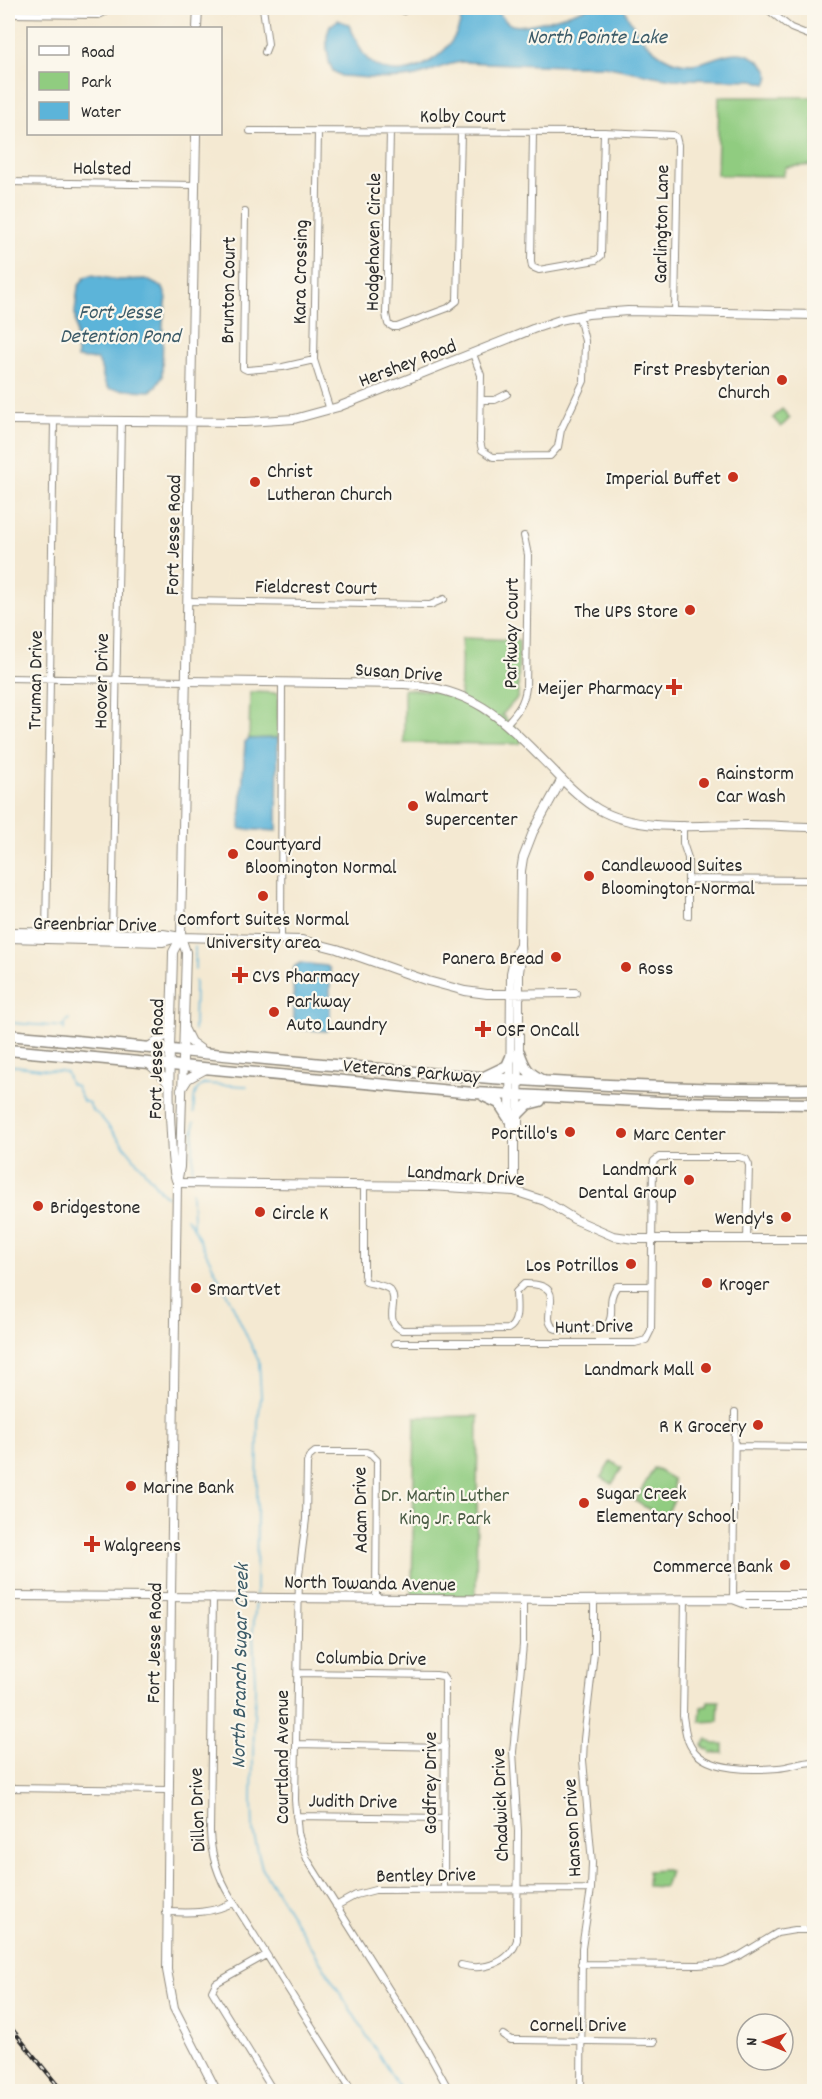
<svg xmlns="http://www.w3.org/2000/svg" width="822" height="2099" font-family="Dekko,sans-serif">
	<rect width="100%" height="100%" fill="#fbf7ec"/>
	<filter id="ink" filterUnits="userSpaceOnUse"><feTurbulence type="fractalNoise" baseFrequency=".0167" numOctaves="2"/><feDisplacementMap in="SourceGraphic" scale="12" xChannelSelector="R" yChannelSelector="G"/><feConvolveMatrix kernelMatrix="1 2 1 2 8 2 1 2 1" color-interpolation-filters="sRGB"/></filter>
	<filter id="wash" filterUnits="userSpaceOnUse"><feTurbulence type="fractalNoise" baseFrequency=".008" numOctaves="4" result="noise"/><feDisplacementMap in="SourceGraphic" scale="24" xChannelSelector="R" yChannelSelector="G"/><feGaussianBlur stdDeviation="1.35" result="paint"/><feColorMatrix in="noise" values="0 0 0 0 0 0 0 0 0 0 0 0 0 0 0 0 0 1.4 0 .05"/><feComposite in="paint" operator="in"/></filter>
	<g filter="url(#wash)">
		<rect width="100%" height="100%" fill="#f4e9d2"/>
		<path fill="#90cc80" stroke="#5e7c56" stroke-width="1.5" d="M719,97H814V165L786,167L783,176L717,175Z
			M782,409L790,418L781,427L773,418Z
			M462,638L519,640L518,697L502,715L526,738L519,744L404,743V689L433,691L460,700Z
			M250,692L278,693V738L249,739Z
			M478,1416L476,1596L412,1595L415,1417Z
			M611,1461L622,1468L612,1484L601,1477Z
			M654,1468L673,1479L674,1499L665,1519L635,1501Z
			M708,1701H719L718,1721L700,1722L701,1707L707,1706Z
			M707,1739L714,1744H723V1753H711L709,1749L707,1750L702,1745Z
			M665,1870L670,1871L665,1887L647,1886L648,1871Z"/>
		<path fill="#5cb4d9" stroke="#447082" stroke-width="1.5" d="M461,8H496C500,14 504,22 512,25C526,29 571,14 586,8C596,5 613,7 624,8C635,34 659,65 692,64C710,63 727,49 746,54C758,58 775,71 766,84L754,80L673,79L654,76L604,66H565L461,62C444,64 432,72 416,76C396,81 362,77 341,76L333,71L329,62L327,48V35L330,26L338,20L348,24C356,36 360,55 372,63C408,89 466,48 461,8Z
			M92,275L117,280L146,279L163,288L167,298L163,321L162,377L155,388L150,391L110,389C100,382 105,369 97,360L77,358L75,312L78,287L85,277Z
			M278,738L277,831L240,829L245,742L249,739Z
			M300,963L327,966L330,969V1027L327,1031L297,1029L294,1025L293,970L295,966Z"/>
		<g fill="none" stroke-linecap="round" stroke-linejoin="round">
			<path stroke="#5cb4d9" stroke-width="1.5" d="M196,930V922
				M195,969V947
				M8,986L11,995L12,1023L64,1027V1030
				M64,1027V1024L69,1019
				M194,1030L195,981
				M8,1065L66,1072L70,1084L76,1086L83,1101L89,1103L92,1110L101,1117L163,1194L167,1196
				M194,1113C194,1101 192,1089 205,1084L247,1086
				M192,1175L194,1122
				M192,1192L193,1226
				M186,1218L193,1227L232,1304L259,1362L261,1397L258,1422L256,1595
				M256,1600L253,1631L255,1686L252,1799L253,1831L262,1868L402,2092"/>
		</g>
	</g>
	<g filter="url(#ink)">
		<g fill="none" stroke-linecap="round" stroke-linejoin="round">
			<defs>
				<path id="minor" d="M263,8L268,44L265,52
					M402,8L404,11
					M766,8L791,28L814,37
					M8,14L99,15L114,8
					M250,131L604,132L673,135L676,137L678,145L675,312
					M318,132L314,360L330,410
					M390,132L386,314L388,324L393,327H397L448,308L457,301L461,132
					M533,132L531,261L532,267L539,270L596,260L601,256L604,132
					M8,182L195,185
					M245,212L243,368L247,370L283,367L314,360
					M473,354L481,375L480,441L482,450L493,457L550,456L558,447L561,430L584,381L585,341L579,316
					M481,400H495L507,394
					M187,601L430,605L444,599
					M8,678L186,681
					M507,723C517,712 524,704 526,688L528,555L524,536
					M683,825V843L688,858V916
					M688,879L814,880
					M46,936L54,421
					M112,937L121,421
					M281,939L282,683
					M364,1185V1275L366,1282C373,1284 385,1285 390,1290C400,1302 382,1321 402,1330L508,1329C520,1323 516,1304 516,1292L524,1284C573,1283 537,1316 554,1328C562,1333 596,1329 606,1328C617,1311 605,1302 617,1286H651
					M395,1343H635L646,1340L651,1330L653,1165L654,1161L659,1157H739L746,1159L749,1165L747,1239
					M735,1446L814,1447
					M213,1596L210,1832C211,1856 218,1877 231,1898L353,2092
					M376,1599L377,1460L371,1454L366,1452H315L309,1457L307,1463L306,1519L299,1575L295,1800L298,1833L307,1859L427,2050L450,2092
					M685,1599L683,1716C685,1728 686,1742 694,1751C710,1771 754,1770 778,1768C790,1767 802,1762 814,1762
					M733,1599L735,1412
					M298,1673L436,1675L442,1676L445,1680L444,1889
					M297,1744L445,1747
					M8,1788L167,1790
					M296,1816L445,1818
					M336,1906L356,1895L375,1890L591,1889
					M166,1912C191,1913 212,1914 234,1902
					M266,1955L216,1983L212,1991L274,2092
					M581,1964L698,1965L722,1963L739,1956L777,1933L795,1930H814
					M461,1965C482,1971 510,1964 517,1940L518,1831L513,1752L523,1645V1599
					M503,2035L511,2040H519L654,2042
					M339,2092L349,2086
					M581,2092L582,1948L591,1889L592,1863L583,1760L584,1739L594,1653V1599"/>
				<path id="tertiary" d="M186,681L404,684C478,689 504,721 553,770C566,784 581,799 598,809C639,833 700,825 746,825C769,825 792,827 814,827
					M8,932L163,934L181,937L302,940L337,949L428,981L465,991L487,994L575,993
					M8,938L163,942L177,938
					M514,1137L510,1125L511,973L515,955L519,947
					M177,1183L429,1186L514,1191L545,1201L574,1219L613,1236L634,1239H814
					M514,1191V1137L518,1125L519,1052V972L521,959L520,945L521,871L523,858L533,832L562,779
					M171,1596L167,1970L174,2008L217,2092"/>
				<path id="secondary" d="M197,28L198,8
					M8,420L245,422L294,419L338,407L533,329L560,320L588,314L628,311L814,315
					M185,1030L191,1042L206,1053
					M147,1048L165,1036L171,1026
					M148,1063L163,1077L170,1086
					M181,1090L188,1079L206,1069
					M176,1180C171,1165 172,1150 171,1134C167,1074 172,1013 173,952L181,937
					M8,1596L561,1600L733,1599L746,1595H814
					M171,1596L177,1183L180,1167L186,952L181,937L196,134
					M733,1599L746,1604H814"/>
				<path id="trunk" d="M8,1035C276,1058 544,1092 814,1089
					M8,1050L473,1093L660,1102L814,1104
					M519,1052C525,1069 527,1072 543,1081
					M484,1077L507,1066L511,1057
					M484,1096L499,1103L510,1120
					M518,1114L528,1104L540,1101"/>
			</defs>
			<use href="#minor" stroke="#908a7e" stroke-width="8"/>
			<use href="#tertiary" stroke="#908a7e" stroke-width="10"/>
			<use href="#secondary" stroke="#908a7e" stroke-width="10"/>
			<use href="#trunk" stroke="#908a7e" stroke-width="13"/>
			<use href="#minor" stroke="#fff" stroke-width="6"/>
			<use href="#tertiary" stroke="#fff" stroke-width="8"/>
			<use href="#secondary" stroke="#fff" stroke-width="8"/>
			<use href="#trunk" stroke="#fff" stroke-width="10"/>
			<defs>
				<path id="rail" d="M8,2024L63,2092"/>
			</defs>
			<use href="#rail" stroke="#2b2b2b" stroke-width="4"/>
			<use href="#rail" stroke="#fbf7ec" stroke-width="1.5" stroke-dasharray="4.5" stroke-linecap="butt"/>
		</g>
	</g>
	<g fill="#c8321e" stroke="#fbf7ec" stroke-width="2">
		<circle cx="782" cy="380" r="6"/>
		<circle cx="733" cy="477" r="6"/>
		<circle cx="255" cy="482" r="6"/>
		<circle cx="690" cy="610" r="6"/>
		<path d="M671 678h6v6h6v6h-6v6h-6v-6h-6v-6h6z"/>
		<circle cx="704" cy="783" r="6"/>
		<circle cx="413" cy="806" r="6"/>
		<circle cx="233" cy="854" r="6"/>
		<circle cx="589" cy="876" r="6"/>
		<circle cx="263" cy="896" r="6"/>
		<circle cx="556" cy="957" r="6"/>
		<circle cx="626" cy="967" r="6"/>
		<path d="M237 966h6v6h6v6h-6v6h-6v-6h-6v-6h6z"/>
		<circle cx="274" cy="1012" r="6"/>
		<path d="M480 1020h6v6h6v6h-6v6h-6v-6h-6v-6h6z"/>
		<circle cx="570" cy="1132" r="6"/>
		<circle cx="621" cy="1133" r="6"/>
		<circle cx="689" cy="1180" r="6"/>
		<circle cx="38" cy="1206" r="6"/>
		<circle cx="260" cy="1212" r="6"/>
		<circle cx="786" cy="1217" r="6"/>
		<circle cx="631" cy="1264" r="6"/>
		<circle cx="707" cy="1283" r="6"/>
		<circle cx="196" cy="1288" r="6"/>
		<circle cx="706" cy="1368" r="6"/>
		<circle cx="758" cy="1425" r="6"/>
		<circle cx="131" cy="1486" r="6"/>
		<circle cx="584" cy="1503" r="6"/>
		<path d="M89 1535h6v6h6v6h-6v6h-6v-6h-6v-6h6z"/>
		<circle cx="785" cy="1565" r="6"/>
	</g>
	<g text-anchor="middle" stroke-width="4.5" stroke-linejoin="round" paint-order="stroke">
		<g font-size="20" fill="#2b2b2b" stroke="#fbf7ec">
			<text x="463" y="122">Kolby Court</text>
			<text transform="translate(102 167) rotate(1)" y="7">Halsted</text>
			<text transform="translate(660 224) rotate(-89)" y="7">Garlington Lane</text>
			<text transform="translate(372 242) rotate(-89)" y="7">Hodgehaven Circle</text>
			<text transform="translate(299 272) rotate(-89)" y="7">Kara Crossing</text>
			<text transform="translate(227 290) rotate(-89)" y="7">Brunton Court</text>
			<text transform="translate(407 362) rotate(-21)" y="7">Hershey Road</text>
			<text transform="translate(172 535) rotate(-89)" y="7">Fort Jesse Road</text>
			<text transform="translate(316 586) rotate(1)" y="7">Fieldcrest Court</text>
			<text transform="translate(510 633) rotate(-89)" y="7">Parkway Court</text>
			<text transform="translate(399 671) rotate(4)" y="7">Susan Drive</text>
			<text transform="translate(34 680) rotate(-89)" y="7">Truman Drive</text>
			<text transform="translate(100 681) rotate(-89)" y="7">Hoover Drive</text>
			<text transform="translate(95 923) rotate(1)" y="7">Greenbriar Drive</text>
			<text transform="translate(155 1059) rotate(-89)" y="7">Fort Jesse Road</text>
			<text transform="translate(412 1070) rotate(5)" y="7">Veterans Parkway</text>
			<text transform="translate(466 1174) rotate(4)" y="7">Landmark Drive</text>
			<text transform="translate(594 1325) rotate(-1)" y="7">Hunt Drive</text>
			<text transform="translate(359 1510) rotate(-91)" y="7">Adam Drive</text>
			<text transform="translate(370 1582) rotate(1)" y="7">North Towanda Avenue</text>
			<text transform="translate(153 1643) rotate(-89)" y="7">Fort Jesse Road</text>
			<text transform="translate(371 1657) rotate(1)" y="7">Columbia Drive</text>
			<text transform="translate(281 1757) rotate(-90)" y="7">Courtland Avenue</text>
			<text transform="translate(429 1783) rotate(-90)" y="7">Godfrey Drive</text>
			<text transform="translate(353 1800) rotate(1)" y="7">Judith Drive</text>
			<text transform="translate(499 1805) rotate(-92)" y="7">Chadwick Drive</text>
			<text transform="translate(196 1810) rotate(-92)" y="7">Dillon Drive</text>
			<text transform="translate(571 1828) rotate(-93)" y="7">Hanson Drive</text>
			<text transform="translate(426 1874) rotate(-1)" y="7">Bentley Drive</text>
			<text x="578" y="2031">Cornell Drive</text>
		</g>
		<g font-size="20" fill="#2b2b2b" stroke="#fbf7ec" text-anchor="start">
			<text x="770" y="375" text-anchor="end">First Presbyterian<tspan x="770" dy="23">Church</tspan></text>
			<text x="267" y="477">Christ<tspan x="267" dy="23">Lutheran Church</tspan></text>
			<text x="721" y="484" text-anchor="end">Imperial Buffet</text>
			<text x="678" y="617" text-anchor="end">The UPS Store</text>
			<text x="662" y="694" text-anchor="end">Meijer Pharmacy</text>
			<text x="716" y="779">Rainstorm<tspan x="716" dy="23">Car Wash</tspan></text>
			<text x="425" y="802">Walmart<tspan x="425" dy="23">Supercenter</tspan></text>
			<text x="245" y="850">Courtyard<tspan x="245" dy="23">Bloomington Normal</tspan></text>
			<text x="601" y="871">Candlewood Suites<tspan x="601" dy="23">Bloomington-Normal</tspan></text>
			<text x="263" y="925" text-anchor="middle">Comfort Suites Normal<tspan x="263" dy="23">University area</tspan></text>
			<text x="544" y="964" text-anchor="end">Panera Bread</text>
			<text x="638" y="974">Ross</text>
			<text x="252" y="982">CVS Pharmacy</text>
			<text x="286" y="1007">Parkway<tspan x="286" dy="23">Auto Laundry</tspan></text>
			<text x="496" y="1036">OSF OnCall</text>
			<text x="558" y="1139" text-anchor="end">Portillo's</text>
			<text x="633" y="1140">Marc Center</text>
			<text x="677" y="1175" text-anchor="end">Landmark<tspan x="677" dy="23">Dental Group</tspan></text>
			<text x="50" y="1213">Bridgestone</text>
			<text x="272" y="1219">Circle K</text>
			<text x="774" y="1224" text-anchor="end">Wendy's</text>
			<text x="619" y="1271" text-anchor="end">Los Potrillos</text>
			<text x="719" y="1290">Kroger</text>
			<text x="208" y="1295">SmartVet</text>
			<text x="694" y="1375" text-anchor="end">Landmark Mall</text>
			<text x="746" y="1432" text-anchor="end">R K Grocery</text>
			<text x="143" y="1493">Marine Bank</text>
			<text x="596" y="1499">Sugar Creek<tspan x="596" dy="23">Elementary School</tspan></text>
			<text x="104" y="1551">Walgreens</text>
			<text x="773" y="1572" text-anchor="end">Commerce Bank</text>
		</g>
		<g font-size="20" fill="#495b44" stroke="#fbf7ec">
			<text x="445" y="1501">Dr. Martin Luther<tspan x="445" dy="23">King Jr. Park</tspan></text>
		</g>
		<g font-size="21" font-style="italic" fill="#3c5b68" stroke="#fbf7ec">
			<text x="597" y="43">North Pointe Lake</text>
			<text x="120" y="318">Fort Jesse<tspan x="120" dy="24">Detention Pond</tspan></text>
			<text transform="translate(239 1666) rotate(-89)" y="7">North Branch Sugar Creek</text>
		</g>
	</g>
	<rect width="822" height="2099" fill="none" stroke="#fbf7ec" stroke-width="30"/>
	<rect x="27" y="27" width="195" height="108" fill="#fbf7ec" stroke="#a8a59f" stroke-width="1.5"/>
	<rect x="39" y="46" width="30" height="9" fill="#ffffff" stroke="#a8a59f" stroke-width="1.5"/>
	<text x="81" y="57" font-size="18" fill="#2b2b2b">Road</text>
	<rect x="39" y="72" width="30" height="18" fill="#90cc80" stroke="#a8a59f" stroke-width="1.5"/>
	<text x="81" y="87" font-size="18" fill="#2b2b2b">Park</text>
	<rect x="39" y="102" width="30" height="18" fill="#5cb4d9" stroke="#a8a59f" stroke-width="1.5"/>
	<text x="81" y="117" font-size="18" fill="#2b2b2b">Water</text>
	<g transform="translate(765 2042) rotate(271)"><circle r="28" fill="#fbf7ec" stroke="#a8a59f" stroke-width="1.5"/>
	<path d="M0-4.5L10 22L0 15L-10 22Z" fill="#c8321e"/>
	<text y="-9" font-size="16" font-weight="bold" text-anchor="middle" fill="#2b2b2b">N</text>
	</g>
</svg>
